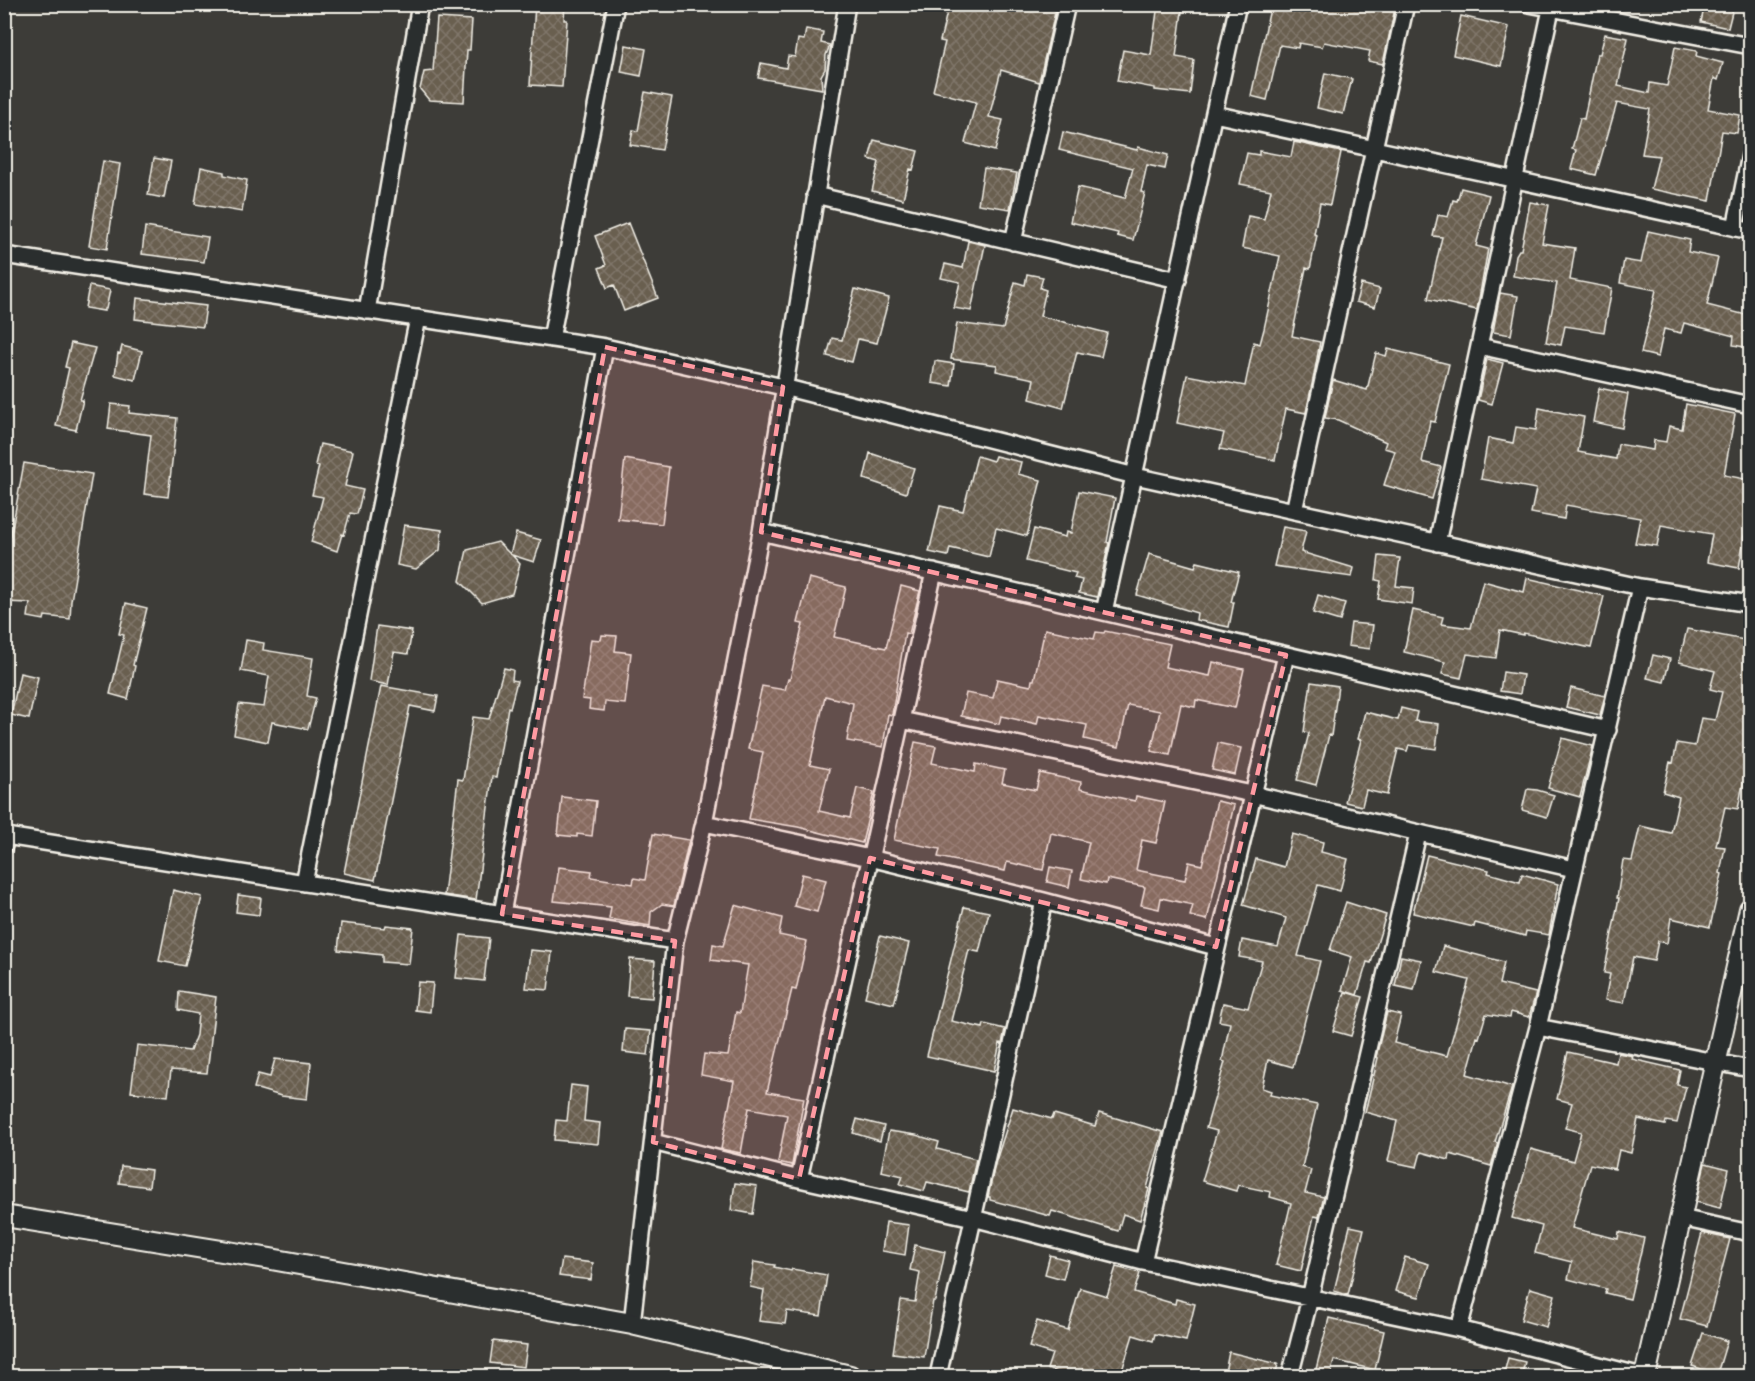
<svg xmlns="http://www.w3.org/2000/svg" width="1755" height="1381" font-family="Itim,sans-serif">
	<defs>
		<pattern id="building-cross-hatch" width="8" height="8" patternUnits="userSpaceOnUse" patternTransform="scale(1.5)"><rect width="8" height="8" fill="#695f50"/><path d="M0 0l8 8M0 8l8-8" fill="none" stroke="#7f7669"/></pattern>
	</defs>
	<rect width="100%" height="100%" fill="#3d3c38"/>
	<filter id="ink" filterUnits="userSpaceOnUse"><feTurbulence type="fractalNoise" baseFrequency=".0167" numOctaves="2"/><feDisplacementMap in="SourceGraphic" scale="12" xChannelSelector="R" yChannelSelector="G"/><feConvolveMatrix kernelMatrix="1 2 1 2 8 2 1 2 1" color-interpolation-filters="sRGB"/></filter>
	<g filter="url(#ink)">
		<path fill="url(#building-cross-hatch)" stroke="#f4f1e8" stroke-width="1.5" d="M535,4H565L564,20H567L562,87L530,85Z
			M949,4H1057L1039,82L1001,70L989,117L1003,120L995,151L965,143L976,102L933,91L945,42L940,41Z
			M1158,4H1183L1176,57L1194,60L1190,94L1155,90V88L1117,81L1123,50L1151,55Z
			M1271,4H1287L1313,10L1314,4L1338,8L1339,4H1396L1383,64L1368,61L1370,51L1324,42L1322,47L1299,43L1298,48L1280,45L1267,100L1251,96Z
			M1705,4H1734L1728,28L1701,22Z
			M1461,16L1509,27L1501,66L1453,55Z
			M437,18L472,20L470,50H467L464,102L429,100L420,89L424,72L433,71Z
			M806,29L823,32L821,43L830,45L826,55L825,69L821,76L822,89L758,78L761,63L786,68L788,56L795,57L798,39L804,40Z
			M1605,34L1628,38L1618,86L1649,93L1650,83L1667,86L1675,47L1697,51L1696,56L1723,63L1718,80L1714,78L1708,109L1740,115L1737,133L1722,131L1710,201L1651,189L1659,156L1642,154L1650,109L1617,103L1596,175L1571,169L1576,150L1572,149L1580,118L1584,119L1597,54H1600Z
			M626,45L646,49L641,76L621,72Z
			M1325,73L1352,79L1343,114L1317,108Z
			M645,92L672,97L662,150L630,145L633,130L638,131Z
			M1063,132L1137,150L1138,147L1168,155L1165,169L1147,165L1141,192L1145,193L1133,240L1117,236L1118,233L1070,222L1078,187L1125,198L1133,168L1059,150Z
			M874,140L918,151L913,170L910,169L903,199L872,191L879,162L869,159Z
			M1294,142L1341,152L1330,205L1320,203L1314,234L1317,235L1310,269L1306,268L1292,336L1320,342L1314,375L1306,413L1286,409L1275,460L1220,449L1224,433L1177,423L1187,375L1245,386L1254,342L1260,344L1264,329L1280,256L1242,248L1248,216L1264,219L1271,190L1240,184L1247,153L1259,155V151L1291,157Z
			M154,158L171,161L164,198L148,195Z
			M103,161L120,164L107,249L89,246Z
			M201,167L224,172V175L247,180L242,212L195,204Z
			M984,168L1017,173L1010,209L978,204Z
			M1461,188L1489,195L1476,246L1488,249L1477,310L1428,299L1442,237L1433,236L1438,215L1448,217L1453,200L1457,201Z
			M1530,202L1549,205L1542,243L1575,248L1570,280L1612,288L1604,332L1565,326L1561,345L1546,342L1557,283L1513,276L1516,255L1519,250H1521Z
			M628,223L658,298L624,311L614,285L607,288L599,268L606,265L595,236Z
			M145,227L208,237L204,262L142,254Z
			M1648,231L1690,240L1688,252L1718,258L1707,305L1750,316V348L1733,345L1734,336L1684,323L1681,333L1664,329L1658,357L1641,353L1656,290L1620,283L1624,260L1641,263Z
			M968,241L985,245L971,311L954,308L960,282L941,278L945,264L963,268Z
			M1027,274L1043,277L1040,288L1046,290L1040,316L1107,333L1101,357L1077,352L1063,408L1030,399L1034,379L996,371L997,365L951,359L957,323L1003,329L1015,282L1025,285Z
			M1361,284L1380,289L1375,307L1356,302Z
			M89,286L110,290L106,309H104V311L85,308Z
			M855,289L889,298L877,343L858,339L852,362L827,356L832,338L842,340Z
			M1500,293L1518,296L1511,335L1493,332Z
			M137,298L206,306L203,327L135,319Z
			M71,343L95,348L80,400H83L76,430L56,426L69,368L65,367Z
			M122,346L142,351L135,380L115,375L118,353L120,354Z
			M1388,349L1449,364L1435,422L1430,421L1422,462L1441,467L1432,499L1384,485L1395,451L1384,448L1386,442L1338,420L1325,418L1333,380L1367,390L1376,353L1386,356Z
			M1487,359L1503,363L1492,404L1478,400Z
			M935,361L954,364L951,386L932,383Z
			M1599,388L1628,394L1622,428L1593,422Z
			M111,404L130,406L129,413L177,418L168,497L144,494L151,435L108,429Z
			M1686,404L1735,414L1724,475L1750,480L1747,498H1750V501L1739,568L1707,562L1712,534L1661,525L1657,546L1635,543L1640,518L1566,505L1564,519L1531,513L1536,489L1481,479L1488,438L1513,443L1516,427L1536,430L1539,408L1584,417L1578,452L1616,459L1618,444L1653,450L1654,440L1666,442L1669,426L1682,429Z
			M320,444L353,451L345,486L363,490L357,514L350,513L344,535L342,534L337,551L311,542L323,497L312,495L319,466L315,465Z
			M870,453L914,468L906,493L864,479Z
			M977,456L993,461L995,456L1021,462L1018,474L1041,480L1027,536L996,528L989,557L950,548L948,556L929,552L940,506L963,511Z
			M625,459L669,467L662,524L618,519Z
			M24,463L92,474L71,601L70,619L45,616L44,620L28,617L30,603L4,602V572Z
			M1079,491L1115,498L1107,542L1109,543L1097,597L1079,593L1082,580L1074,578L1076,573L1026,561L1034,529L1065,537L1066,532L1071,533Z
			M404,525L442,530L440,550L416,569L397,565Z
			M1283,527L1306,531L1301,552L1354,568L1352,577L1274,566Z
			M516,533L541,540L534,562L512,555L520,564L512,594L482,603L460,581L467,550L498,542L510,554Z
			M1149,554L1195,567L1197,562L1239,572L1231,602H1234L1229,627L1196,620L1197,613L1137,595Z
			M1379,556L1400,558L1396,586L1414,588L1412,604L1378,599L1381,581L1376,580Z
			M809,578L846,587L834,637L886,648L901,586L920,591L909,634L905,633L892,715L888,714L883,747L847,741L853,703L825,696L810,765L829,769L819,811L850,818L857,788L874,792L862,843L798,827L749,819L763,752L748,749L762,686L785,690L788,679H790L803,624L798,623Z
			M1527,578L1604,596L1591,648L1523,633V635L1500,630L1496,658L1467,654L1461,678L1442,674L1445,662L1404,652L1413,610L1443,617L1441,624L1471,628L1483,581L1524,592Z
			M1318,595L1345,603L1340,621L1313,613Z
			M126,603L147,608L133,665L135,666L128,699L110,694L124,635L119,634Z
			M1351,623L1373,625L1370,649L1348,646Z
			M377,626L412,631L408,654L394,652L388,685L369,681Z
			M1045,629L1094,639L1096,632L1104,633L1105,631L1170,644L1165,667L1210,676L1213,662L1244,669L1235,708L1196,700L1195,707L1181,704L1170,755L1151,751L1160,711L1128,705L1119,747L1084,739L1087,725L1039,715L1037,724L1001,716L999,724L961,716L966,693L993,698L997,679L1031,686L1032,680H1034Z
			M1687,629L1750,641V749L1738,809L1725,807L1716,846L1725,847L1720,873L1722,874L1710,927L1671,918L1667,943L1658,941L1654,961L1633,957L1624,1003L1605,1000L1610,974L1604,973L1619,898H1617L1623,860L1632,861L1640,826L1671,833L1679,797L1663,792L1670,762L1673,763L1677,743L1695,746L1701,718L1715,720L1722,692L1710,689L1715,671L1679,662Z
			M602,635L617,636L615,651L631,653L625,704L605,702L604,711L589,709L590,700L582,699L591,639L601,640Z
			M246,640L264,643L263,650L313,658L307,696L316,698L308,729L272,722L268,742L234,735L239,704L264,707L269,676L241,671Z
			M1653,655L1670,659L1664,682L1647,678Z
			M504,668L513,670L512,680L517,681L510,708L508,707L496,778L492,777L476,900L444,895L458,779L463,780L473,717L489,719Z
			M1503,672L1523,675L1520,694L1500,691Z
			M20,673L38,677L29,719L11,715Z
			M1311,682L1338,686L1331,736L1329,735L1316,785L1297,780L1309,733L1304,732Z
			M381,686L438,696L435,711L410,706L375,880L344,873Z
			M1571,688L1605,696L1600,715L1566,707Z
			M1401,708L1417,712L1415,721L1439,724L1436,749L1409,745L1407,751L1398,749L1387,795L1366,790L1362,806L1345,802L1361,740L1358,739L1365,712L1398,720Z
			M1562,738L1593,746L1580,797L1548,788Z
			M915,742L936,746L932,763L975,772L976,764L1005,770L1002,783L1036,790L1040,773L1081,782L1080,789L1135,801L1136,796L1165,802L1156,843L1142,840L1136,870L1185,880L1189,862L1202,865L1217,801L1234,805L1207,920L1190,916L1193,905L1161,898L1159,909L1141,905L1145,887L1107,879L1106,884L1081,879L1089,842L1051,833L1043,870L1007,862L1005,871L938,857L940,849L894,840Z
			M1218,743L1241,748L1235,775L1212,770Z
			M1527,789L1537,790L1554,795L1547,817L1522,810Z
			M562,797L596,801L592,836L577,834V837L558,835Z
			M653,834L689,840L674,906L662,904L651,912L650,926L609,919L611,907L554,901L559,867L592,871L591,877L633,884L634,878L645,880Z
			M1292,834L1323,842L1321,852L1348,859L1340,891L1318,885L1298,956L1320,961L1293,1067L1268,1060L1262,1088L1271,1091L1270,1095L1317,1105L1302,1167L1311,1170L1305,1193L1324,1197L1319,1217L1314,1216L1301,1271L1276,1265L1291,1203L1270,1197L1271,1192L1238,1185L1236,1191L1202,1181L1217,1131L1206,1128L1225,1062L1222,1061L1230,1023L1219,1021L1223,1003L1248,1008L1262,961L1239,957L1242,940L1278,947L1286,918L1243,905L1256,859L1284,867Z
			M1427,855L1489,870L1488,873L1520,882L1522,874L1558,884L1549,935L1526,931L1525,936L1475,923L1474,927L1413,913Z
			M1050,867L1072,871L1069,887L1047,882Z
			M802,874L826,880L817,912L794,906Z
			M173,890L202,897L185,966L159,961Z
			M238,895L261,898L259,915L236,912Z
			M1346,902L1386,915L1371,963L1367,962L1357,995L1342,990L1352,957L1330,950Z
			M735,905L782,918L779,935L807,941L796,990L792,989L767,1092L804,1098L792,1165L778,1162L787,1115L749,1108L741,1153L721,1149L734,1081L701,1075L704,1054L728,1056L736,1012L740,1013L748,965L711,960L713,944L723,946Z
			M964,907L989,912L979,952L969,950L951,1021L983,1028L984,1024L1005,1029L1002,1044L1000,1043L994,1071L927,1056Z
			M341,923L385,928L386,925L413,928L409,964L382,962V955L338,950Z
			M461,935L489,938L484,981L456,978Z
			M880,936L909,943L894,1004L865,997Z
			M1443,946L1504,962L1499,984L1536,993L1529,1017L1511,1012L1510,1018L1486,1014L1479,1038L1477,1037L1467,1074L1512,1087L1495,1142L1498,1143L1491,1166L1450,1154L1449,1160L1421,1152L1417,1167L1388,1161L1397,1121L1365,1112L1378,1058L1376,1057L1387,1012L1401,1015L1394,1043L1447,1056L1469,980L1436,972Z
			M530,950L552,952L548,990L526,988Z
			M1401,956L1421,960L1414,990L1395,986Z
			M630,959L655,961L652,998L627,996Z
			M418,982L433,983L430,1012L415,1010Z
			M179,991L216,997L207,1073L171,1070L168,1096L131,1092L137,1045L190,1051L196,1035L198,1014L178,1010Z
			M1345,992L1363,997L1351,1036L1333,1031Z
			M625,1029L651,1031L648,1055L623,1052Z
			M1568,1052L1616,1063L1618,1053L1633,1056L1632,1059L1680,1070L1677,1085L1686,1087L1677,1123L1666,1121L1665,1125L1638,1119L1631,1153L1619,1150L1615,1169L1590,1164L1572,1228L1618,1239L1619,1232L1644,1238L1630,1299L1605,1293L1606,1289L1568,1279L1572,1262L1535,1253L1542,1226L1512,1218L1531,1149L1573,1161L1581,1132L1565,1128L1572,1103L1557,1099Z
			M275,1059L311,1063L307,1099L281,1096L254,1088L258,1074L270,1077Z
			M571,1085L587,1087L584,1121L600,1123L598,1144L554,1140L556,1120L567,1121Z
			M1013,1108L1052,1119L1054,1114L1095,1126L1099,1113L1163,1132L1147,1188L1149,1189L1140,1220L1123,1214L1118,1231L1052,1211L1050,1216L990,1200V1197H988L995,1164Z
			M857,1119L884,1126L880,1141L853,1133Z
			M889,1131L916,1135L939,1142L937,1149L976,1159L969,1192L927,1182L924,1191L900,1184L903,1176L881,1171Z
			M1705,1163L1729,1169L1720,1208L1696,1202Z
			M121,1166L151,1170L149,1187L119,1183Z
			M735,1183L757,1186L753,1214L731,1210Z
			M886,1222L909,1225L905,1255L882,1251Z
			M1350,1226L1364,1229L1348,1295L1334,1291Z
			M1702,1233L1730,1239L1707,1326L1680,1319Z
			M915,1245L945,1252L935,1301H933L924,1357L893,1353L901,1300L915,1302L920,1272L910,1270Z
			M1050,1255L1068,1260L1063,1279L1045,1274Z
			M1405,1257L1429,1264L1419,1297L1395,1291Z
			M562,1259L593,1263L591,1280L559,1276Z
			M754,1262L775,1265L774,1267L791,1271L792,1269L827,1275L821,1316L787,1311L785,1324L759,1321L764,1290L750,1287Z
			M1116,1267L1140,1273L1134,1292L1175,1304L1176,1299L1195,1304L1186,1341L1155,1334L1153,1341L1133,1335L1120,1377H1109L1084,1369L1081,1377H1072L1047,1369L1052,1354L1029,1347L1037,1321L1068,1330L1080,1288L1107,1296Z
			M1530,1288L1555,1295L1546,1327L1521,1320Z
			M1329,1318L1384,1331L1375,1370L1334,1360L1330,1377H1314Z
			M1703,1333L1727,1341L1717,1374L1692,1366Z
			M493,1341L527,1345L524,1367L490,1363Z
			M1229,1352L1278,1364L1275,1377H1224Z
			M1508,1358L1525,1362L1521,1377H1503Z"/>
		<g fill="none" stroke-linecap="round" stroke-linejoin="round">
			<defs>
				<path id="minor" d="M1529,4L1750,46
					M1214,114L1750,231
					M815,195L1178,280
					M1735,228L1750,155
					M1013,242L1067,4
					M4,255L605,347L783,387L1135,476L1640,587L1750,604
					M367,311L420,4
					M551,339L616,4
					M1479,346L1750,405
					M1294,511L1406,4
					M761,532L1608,730
					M1437,543L1551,9
					M1104,612L1238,4
					M901,720L1252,794L1574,869
					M704,823L870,858L1044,901L1216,947
					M4,846L6,836L675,941
					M304,883L418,318
					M502,914L605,347
					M1538,1027L1750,1069
					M653,1142L799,1179L973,1218L1143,1262L1459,1329L1642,1376
					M799,1179L934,572
					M1681,1218L1750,1233
					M1143,1262L1286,655
					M632,1324L675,941L704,823L761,532L847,4
					M1459,1329L1538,1027L1640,587
					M938,1376L1044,901
					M1290,1376L1310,1298L1418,834"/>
				<path id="tertiary" d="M4,1216L271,1259L632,1324L850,1376
					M1645,1376L1750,909"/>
			</defs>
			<use href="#minor" stroke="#f4f1e8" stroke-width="20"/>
			<use href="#tertiary" stroke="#f4f1e8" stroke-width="24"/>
			<use href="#minor" stroke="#2a2d2e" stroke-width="15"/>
			<use href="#tertiary" stroke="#2a2d2e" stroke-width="20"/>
		</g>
	</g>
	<path fill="#ff9aa2" fill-opacity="0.2" stroke="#ff9aa2" stroke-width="4.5" stroke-dasharray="12 8" stroke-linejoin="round" d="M605,347L783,387L761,532L1286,655L1216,947L870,858L799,1179L653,1142L675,941L502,914Z"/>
	<rect width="1755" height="1381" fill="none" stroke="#2a2d2e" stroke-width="24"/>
	<rect x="12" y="12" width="1731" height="1357" fill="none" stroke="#f4f1e8" stroke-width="2" filter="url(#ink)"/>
</svg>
